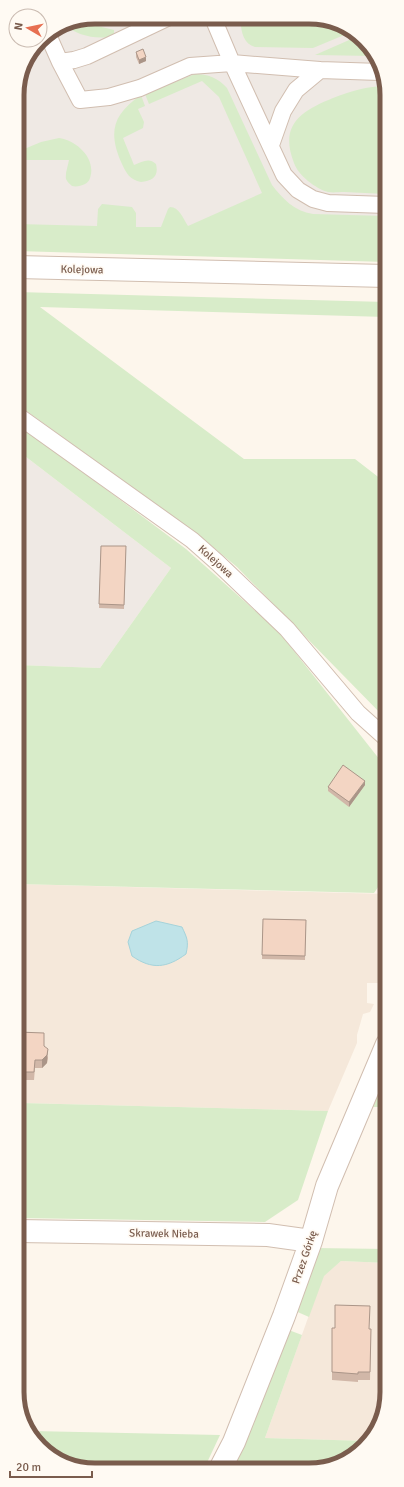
<svg xmlns="http://www.w3.org/2000/svg" width="404" height="1487" font-family="Signika,sans-serif">
	<rect width="100%" height="100%" fill="#fdf6ec"/>
	<path fill="#f5e8da" d="M17,884L387,894V983H367V1003L374,1004L370,1012L363,1014L357,1035V1043L328,1111L22,1103L18,1202Z
		M341,1261L387,1263V1397L368,1441L265,1438L323,1276Z"/>
	<path fill="#efe9e4" d="M95,17L324,19L367,43L386,85V234L207,233L17,228V90L23,65L40,40L65,23Z
		M17,450L171,568L100,668L17,665Z"/>
	<path fill="#d8ecc9" d="M241,18L324,19L349,33L313,48L255,47C243,44 240,29 241,18Z
		M77,21L114,30V36C97,40 77,36 64,24Z
		M356,37L367,43L373,56L315,55Z
		M195,74C208,74 218,78 227,88L272,185C283,199 294,211 313,214L386,216V262L17,251V224L97,226L98,209L102,204L132,207L136,213V227H161L168,209L170,207C179,207 183,218 188,226L262,193L219,97L202,81L149,104L145,94Z
		M386,86V194C372,193 358,193 344,192C339,192 333,193 328,192C316,189 298,175 294,163C279,125 301,111 333,98C351,91 367,86 386,86Z
		M141,95L145,106L138,109L144,122L143,128L123,138L134,165C142,162 149,157 156,164C159,176 153,181 141,182C130,180 126,173 122,164C108,133 112,115 141,95Z
		M59,138C75,140 94,156 91,174C90,179 89,182 85,184C81,186 76,187 72,186C70,184 67,182 66,179C65,173 68,166 69,160H17V152L41,142Z
		M17,292L386,302V317L40,307L244,459H355L386,483L387,720L237,567L207,542L17,404Z
		M17,423L186,549L279,632L380,760L387,764V874L374,893L17,884V665L100,668L171,568L17,450Z
		M387,1064V1107H368Z
		M21,1103L328,1111L298,1200L265,1222L18,1218Z
		M315,1248L387,1249V1263L341,1261L324,1276L309,1317L293,1310Z
		M286,1329L302,1335L265,1438L368,1441L367,1444L319,1469H232Z
		M32,1431L220,1435L204,1469L80,1468L40,1447Z"/>
	<path fill="#bfe3e8" stroke="#a5d3da" d="M156,921L182,927C187,938 189,941 186,954C167,968 152,970 132,956L128,942L132,931Z"/>
	<g fill="none" stroke-linecap="round" stroke-linejoin="round">
		<defs>
			<path id="service" d="M213,18L232,63L284,175L298,190L313,199L328,203L386,205
				M48,35L60,62L80,100L109,97L140,88L190,66L232,63L320,70L380,72
				M60,62L74,60L87,56L169,17
				M271,145L283,111L296,90L320,70
				M17,415L192,540L218,563L287,629L358,713L387,739"/>
			<path id="minor" d="M18,1231L268,1235L311,1241
				M220,1469L234,1442L284,1316L311,1241L327,1186L387,1044"/>
			<path id="tertiary" d="M17,267L386,276"/>
		</defs>
		<use href="#service" stroke="#d1beb0" stroke-width="18"/>
		<use href="#minor" stroke="#d1beb0" stroke-width="24"/>
		<use href="#tertiary" stroke="#d1beb0" stroke-width="24"/>
		<use href="#service" stroke="#fff" stroke-width="16"/>
		<use href="#minor" stroke="#fff" stroke-width="22"/>
		<use href="#tertiary" stroke="#fff" stroke-width="22"/>
	</g>
	<path fill="#d1b7a8" d="M136,52L146,61L139,64L136,57Z
		M101,546H126L124,609L99,608Z
		M365,785L349,807L328,791V787Z
		M263,919L306,920L305,960L262,959Z
		M18,1032L44,1046L48,1058L47,1063L42,1068H35L34,1080H18Z
		M332,1328L371,1329L370,1380H358V1382L332,1380Z"/>
	<path fill="#aa9588" d="M118,17H124L118,20Z
		M146,57V61L139,64V60Z
		M365,781V785L349,807V802Z
		M48,1049L47,1063L42,1068V1060Z"/>
	<path fill="#f3d5c3" stroke="#aa9588" d="M143,49L146,57L139,60L136,52Z
		M101,546H126L124,605L99,604Z
		M343,765L365,781L349,802L328,787Z
		M263,919L306,920L305,956L262,955Z
		M18,1032L44,1033V1046L48,1049L47,1055L42,1060H35L34,1072H18Z
		M335,1305L370,1306L369,1329H371L370,1372H358V1374L332,1372V1328H335Z"/>
	<g text-anchor="middle" stroke-width="3.5" stroke-linejoin="round" paint-order="stroke">
		<g font-size="11" fill="#7a5c4d" stroke="#fffaf3">
			<text transform="translate(82 269) rotate(1)" y="4">Kolejowa</text>
			<text transform="translate(216 561) rotate(42)" y="4">Kolejowa</text>
			<text transform="translate(164 1233) rotate(1)" y="4">Skrawek Nieba</text>
			<text transform="translate(304 1257) rotate(-71)" y="4">Przez Górkę</text>
		</g>
	</g>
	<path d="M0 0H404V1487H0ZM95 24H309A71 71 0 0 1 380 95V1392A71 71 0 0 1 309 1463H95A71 71 0 0 1 24 1392V95A71 71 0 0 1 95 24Z" fill="#fffaf3" fill-rule="evenodd"/>
	<path fill="none" stroke="#7a5c4d" stroke-width="5" d="M95 24H309A71 71 0 0 1 380 95V1392A71 71 0 0 1 309 1463H95A71 71 0 0 1 24 1392V95A71 71 0 0 1 95 24Z"/>
	<g transform="translate(28 28) rotate(279)"><circle r="19" fill="#fffaf3" stroke="#cabbb1"/>
	<path d="M0-3L7 15L0 10L-7 15Z" fill="#e76f51"/>
	<text y="-6" font-size="11" font-weight="bold" text-anchor="middle" fill="#7a5c4d">N</text>
	</g>
	<path d="M10 1471v6h82v-6" fill="none" stroke="#7a5c4d" stroke-width="2"/>
	<text x="16" y="1471" font-size="12" fill="#7a5c4d" stroke="#fffaf3" stroke-width="3" paint-order="stroke">20 m</text>
</svg>
